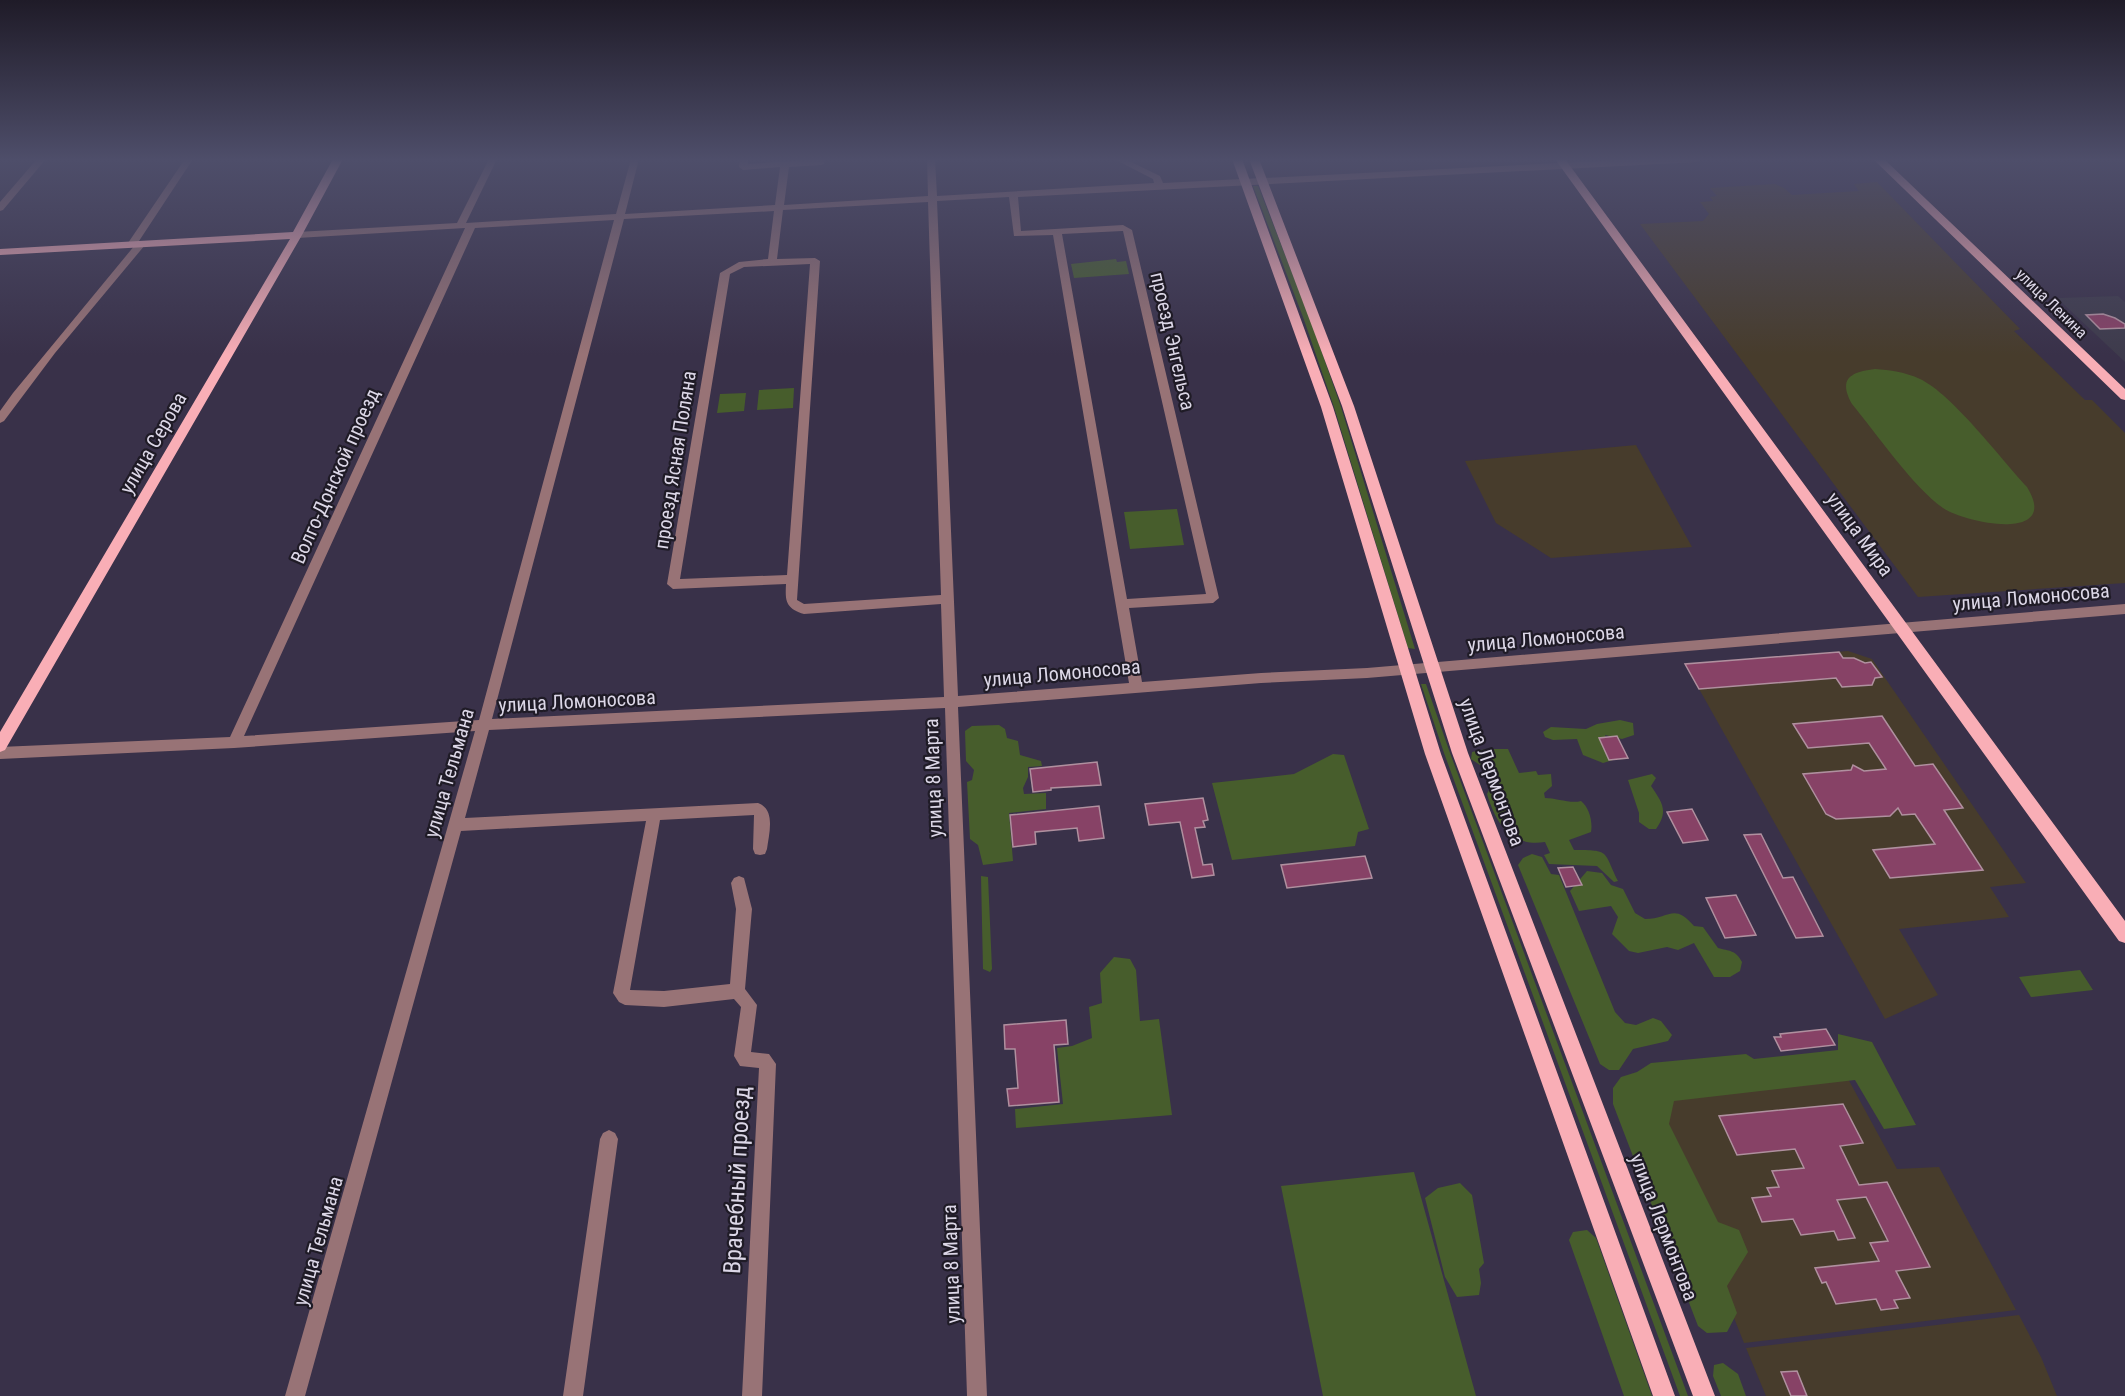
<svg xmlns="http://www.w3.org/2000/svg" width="2125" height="1396" font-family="'Roboto Condensed',sans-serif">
	<rect width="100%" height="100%" fill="#393149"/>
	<path fill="#3e3b4c" d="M2118,296L2125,302V362L2057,298Z"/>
	<path fill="#473c2c" d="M1877,182L2020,329L2014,331L2085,400H2092L2125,433V583L1918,597L1640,224L1703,221L1709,214L1700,202L1713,201L1710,197L1717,196L1710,188L1775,184L1784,188L1792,195L1859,191L1854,184Z
		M1636,445L1692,547L1551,558L1496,523L1465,461Z
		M1848,651L1872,659L2026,883L1990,887L2009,917L1899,929L1938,995L1885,1019L1685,664Z
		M1840,1064L1897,1169L1939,1167L2016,1310L1744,1343L1641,1085Z
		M2019,1315L2041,1357L2057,1396H1766L1746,1348Z"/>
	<path fill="#475d2c" d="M1253,186H1258L1309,316L1341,407L1415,649L1408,648L1334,407L1303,317Z
		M1116,259L1117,262L1126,261L1129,274L1074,278L1071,264Z
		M1875,369C1890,370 1905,372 1920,379C1952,394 2001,459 2027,487C2061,542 1967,524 1943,508C1913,487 1876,433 1852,404C1838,379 1850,372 1875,369Z
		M794,388L793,408L757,410L759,390Z
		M746,393L744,411L717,413L720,394Z
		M1177,509L1184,545L1130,549L1124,512Z
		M1421,684H1426L1450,753L1688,1396H1680L1444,753Z
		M1620,720L1633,723L1634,735L1622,739L1605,735L1613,760L1603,763L1583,755L1577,739L1553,740L1545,737L1543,732L1551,727L1586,729L1597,724Z
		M999,725L1005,729L1007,738L1018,741L1020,755L1041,761L1042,766L1028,767V777L1023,788L1024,794L1046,793V809L1009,813L1013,861L983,865L978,845L970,839L967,782L972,780L974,770L966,761L965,731L972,726Z
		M1486,749H1508L1519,773L1536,771L1538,775L1551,774L1552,786L1544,793L1545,798C1556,798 1571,804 1581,801C1589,807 1593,822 1591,832L1569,840L1574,850C1611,850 1603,851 1618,881L1614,882L1597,866L1549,864L1544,855L1550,853L1545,842C1511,847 1496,824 1487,794L1491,786L1490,767L1480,765L1471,759L1472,752Z
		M1333,754L1344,755L1369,829L1358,832L1355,846L1232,860L1212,783L1294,774Z
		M1652,774L1656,778L1651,786C1662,802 1669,811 1656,829H1649L1639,822V813L1628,780Z
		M1532,854L1542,857L1551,874L1559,875L1615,1012L1625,1023L1636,1025L1653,1018L1661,1021L1672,1035L1668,1041L1633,1049L1619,1070H1609L1600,1064L1518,865L1523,858Z
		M1587,871L1602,873L1611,885L1623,889L1635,913L1645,919C1669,919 1674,902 1694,926L1703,927L1718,948C1729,951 1736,950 1742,962L1740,971L1730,977H1714L1694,943L1678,950L1667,947L1638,953L1629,951L1612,934L1618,917L1611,906L1579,911L1570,891Z
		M981,876L988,877L992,969L990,972L983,969Z
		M1114,957L1130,959L1136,970L1140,1021L1159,1019L1172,1115L1016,1128L1015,1109L1063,1104L1057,1048L1072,1046L1092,1038L1089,1007L1102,1003L1100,973Z
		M2080,970L2093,990L2031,997L2019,977Z
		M1838,1034L1872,1042L1916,1125L1884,1129L1855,1080L1674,1101L1669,1124L1718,1222L1739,1230L1748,1252L1727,1286L1737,1313L1727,1332L1707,1333L1698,1326L1613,1104V1088L1621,1077L1637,1072L1651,1063L1746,1054L1754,1059L1838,1050Z
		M1414,1172L1476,1396H1323L1281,1186Z
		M1460,1183L1472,1195L1484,1263L1479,1269L1481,1283L1479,1295L1457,1297L1445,1277L1425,1198L1438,1188Z
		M1587,1230L1596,1238L1652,1396H1624L1569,1240L1573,1232Z
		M1723,1363L1738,1374L1746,1396H1721L1713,1376L1714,1365Z"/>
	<path fill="#874266" stroke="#b0909f" stroke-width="1.5" d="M2103,314L2115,318L2125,324V328L2100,329L2086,315Z
		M1839,652L1843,658H1854L1865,663L1871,662L1882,677L1875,678L1872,685L1842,687L1836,678L1699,689L1685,664Z
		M1882,716L1915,766L1933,764L1963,808L1944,810L1983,870L1890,878L1873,850L1935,844L1915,814L1902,815L1898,808L1890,816L1836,819L1826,814L1803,774L1851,770L1853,765L1864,771L1886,769L1869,743L1808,748L1793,724Z
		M1617,736L1628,758L1609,760L1599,738Z
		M1097,762L1101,785L1051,788V790L1033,792L1030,769Z
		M1203,798L1208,820L1203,821L1205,827L1195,828L1203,865L1212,864L1214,875L1192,878L1180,822L1149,825L1145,804Z
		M1099,806L1104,838L1079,841L1077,828L1035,832L1036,844L1013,847L1010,815Z
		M1692,809L1708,840L1683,843L1667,812Z
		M1761,834L1783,878L1793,877L1823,936L1796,938L1744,835Z
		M1365,856L1372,878L1287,888L1281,865Z
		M1573,867L1582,885L1566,887L1558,868Z
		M1736,895L1756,935L1725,938L1706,898Z
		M1066,1020L1068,1044L1054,1045L1059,1102L1009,1106L1007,1089L1018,1088L1015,1049H1005L1004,1025Z
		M1826,1029L1835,1045L1781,1051L1774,1037H1781L1780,1034Z
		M1843,1104L1863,1143L1840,1146L1859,1185L1887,1182L1930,1267L1896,1271L1910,1298L1894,1300L1898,1308L1881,1310L1876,1299L1836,1304L1826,1282L1822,1283L1815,1268L1879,1261L1870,1243L1888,1241L1866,1197L1837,1200L1855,1238L1838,1240L1834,1231L1801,1235L1793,1219L1762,1222L1752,1198L1771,1196L1767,1188L1779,1187L1772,1171L1804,1168L1795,1149L1737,1155L1719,1116Z
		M1797,1371L1807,1396H1791L1781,1372Z"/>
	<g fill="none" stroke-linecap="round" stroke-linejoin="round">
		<path fill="#987376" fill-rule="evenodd" d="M37,159H46L3,210L0,211V202Z
			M185,159H193L139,241H145V245L55,353L4,421L0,423V411L13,393L135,245L128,243Z
			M489,159H497L466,223L616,214L631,159H639L625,214L775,205L780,167L743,170L739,167L740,159H748V164L825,159L824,164L821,165L789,167L784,205L928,196L927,159H935L937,196L1154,183L1153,179L1114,159H1125L1160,176L1163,183L1641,159H1702L1698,162L1018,197L1021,231L1123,225L1132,230L1219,598L1213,603L1129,608L1142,682L1261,673L1367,668L2125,604V614L1367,678L1261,683L958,707L987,1396H967L945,708L489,730L465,818L758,803C776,809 769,834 767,849L765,854L760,855L755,854L753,849L754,815L660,820L630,990L664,991L730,984L736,909L731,883L734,878L739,876L744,878L752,909L745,989L757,1005L751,1052L769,1054L776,1064L762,1396H742L759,1068L740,1066L734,1056L741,1007L734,999L664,1007L625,1005L619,1002L613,993L646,821L461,831L305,1396H285L475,731L234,748L0,759V747L230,737L465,228L297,238L292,235L297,232L457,223ZM1009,197L1014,236L1053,235L1129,683L958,696L937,201ZM928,202L941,595L804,604L797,600L820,261L815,258L777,259L783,210ZM774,211L768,259L739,262L720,273L667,584L673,589L786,584C785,602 786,608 804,614L941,604L944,697L492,719L624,219ZM614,220L479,720L244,736L475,228ZM1122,231H1123L1206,594L1127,599L1062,234ZM810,264L787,575L680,579L730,274L744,267Z
			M609,1130L615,1133L618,1139L583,1396H563L600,1139L603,1133Z"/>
		<path fill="#f9aeb6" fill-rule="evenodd" d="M333,159H343L302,235L5,750L0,752V732L290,239L0,255V249L293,232Z
			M1232,159H1242L1333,407L1441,754L1675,1396H1653L1425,754L1321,407Z
			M1249,159H1259L1354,406L1468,753L1715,1396H1693L1452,753L1342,406Z
			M1555,159H1565L2125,921V943L2119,941Z
			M1873,159H1884L2125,389V400L2121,399Z"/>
	</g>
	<linearGradient id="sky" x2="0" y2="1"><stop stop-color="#1f1b28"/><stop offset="0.45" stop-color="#4e4e6a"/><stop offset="1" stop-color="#4e4e6a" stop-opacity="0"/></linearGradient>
	<rect width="2125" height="355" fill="url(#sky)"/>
	<g text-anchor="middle" stroke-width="4.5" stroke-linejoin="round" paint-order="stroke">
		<g font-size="16" fill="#dcd7e7" stroke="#1f1b26">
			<text transform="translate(2052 303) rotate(44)" y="6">улица Ленина</text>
		</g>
		<g font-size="20" fill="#dcd7e7" stroke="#1f1b26">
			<text transform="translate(1173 341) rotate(77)" y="7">проезд Энгельса</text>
			<text transform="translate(153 443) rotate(-60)" y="7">улица Серова</text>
			<text transform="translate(675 460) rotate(-81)" y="7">проезд Ясная Поляна</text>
			<text transform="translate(335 476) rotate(-66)" y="7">Волго-Донской проезд</text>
			<text transform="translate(1860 534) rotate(54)" y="7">улица Мира</text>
			<text transform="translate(2031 597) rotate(-5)" y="7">улица Ломоносова</text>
			<text transform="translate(1546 638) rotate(-5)" y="7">улица Ломоносова</text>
			<text transform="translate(1062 673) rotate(-5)" y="7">улица Ломоносова</text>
			<text transform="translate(577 701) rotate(-3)" y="7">улица Ломоносова</text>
			<text transform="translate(1492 772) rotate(70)" y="7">улица Лермонтова</text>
			<text transform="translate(449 773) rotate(-74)" y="7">улица Тельмана</text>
			<text transform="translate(933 778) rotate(-92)" y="7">улица 8 Марта</text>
			<text transform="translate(1664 1227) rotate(69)" y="7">улица Лермонтова</text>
			<text transform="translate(318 1241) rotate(-74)" y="7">улица Тельмана</text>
			<text transform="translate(951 1264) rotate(-92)" y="7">улица 8 Марта</text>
		</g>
		<g font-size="24" fill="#dcd7e7" stroke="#1f1b26">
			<text transform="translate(737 1180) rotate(-87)" y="8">Врачебный проезд</text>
		</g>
	</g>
</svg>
